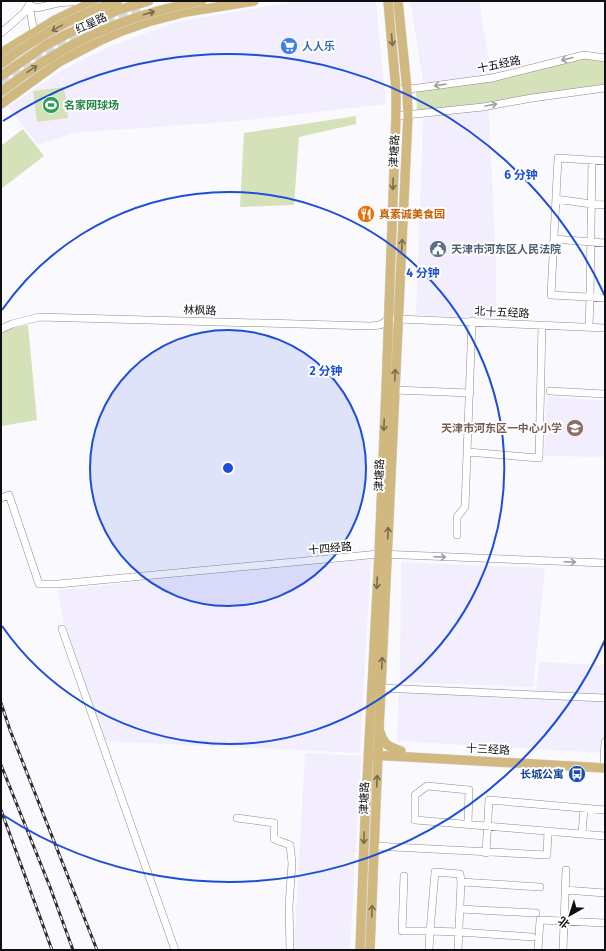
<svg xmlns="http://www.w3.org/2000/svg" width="606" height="951" font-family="'Fira Sans','Noto Sans SC',sans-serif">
	<rect width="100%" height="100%" fill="#faf9fe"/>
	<path fill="#f3eefe" d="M296,1H375L376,2L386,104L238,121L74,133L38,145L8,107L62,70L111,46L154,30L177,22Z
		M410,1H479L491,74L489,114L496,264V318L416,315L423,123V81Z
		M547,396L605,401V457L544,456Z
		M371,557L360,753L103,741L64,627L58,590Z
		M401,562L545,568L533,687L400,682Z
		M539,662L605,665V753L397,741L399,684L536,690Z
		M305,753L361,756L350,950H294Z"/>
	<path fill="#d5e1b8" d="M584,58L605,61V87L477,106L417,111L416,92L494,81Z
		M64,87L68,118L37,122L33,91Z
		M356,116V124L299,137L294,205L240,207L244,133Z
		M23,129L44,156L1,189V146Z
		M28,325L37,420L1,426V333L11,328Z"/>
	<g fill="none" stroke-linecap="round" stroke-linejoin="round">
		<path stroke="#d7d6da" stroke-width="9" stroke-dasharray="9 4.5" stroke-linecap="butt" d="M1,82C32,58 67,37 103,23C115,18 129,15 142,12"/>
		<defs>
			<path id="minor" d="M29,4L34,33
				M1,33L24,13L29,5L37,8L58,3L81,1
				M396,90L418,88L492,78L584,55L605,58
				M396,116L483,107L532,98L605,88
				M605,161L558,158L551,295L605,298
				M556,199L591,204L605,205
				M554,239L605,243
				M589,327L590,297L592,160
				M1,329L12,324L39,317L371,326L380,325L388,320L398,319L605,328
				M395,390L470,393
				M550,391L605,394
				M467,452L539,458L542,325
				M1,498L9,495L39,584H58L379,554L605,563
				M457,535V517L465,507L472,321
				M62,629L175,950
				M381,688L605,698
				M604,762L605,742
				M237,818L274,823V839L290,845L292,863L289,906L290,950
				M468,824L469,790L427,786L415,795V820C478,825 542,831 605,836
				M582,834L584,808
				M374,846L547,855L548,831
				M486,853L489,800L605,810
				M404,876L402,931H430L429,950
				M461,882L460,874L435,872L430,931L459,932L532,937
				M565,890L605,893
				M460,909L536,913
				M458,950L461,882L540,887
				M538,950L540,920L605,923
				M563,950L566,870"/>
			<path id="major" d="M1,53L55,20L94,1
				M1,104L59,62L101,40L122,31L148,22L186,12L254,1
				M380,732C384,745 389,747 401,751
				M373,755L605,768
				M360,950L365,819L379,554L386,390L396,116V90L388,1
				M370,950L379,730L408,115L407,89L398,1"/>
		</defs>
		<use href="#minor" stroke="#8d8a92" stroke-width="8"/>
		<use href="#major" stroke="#d4d4d4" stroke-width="10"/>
		<use href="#minor" stroke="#fff" stroke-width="7"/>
		<use href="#major" stroke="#d1b87e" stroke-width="9"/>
		<defs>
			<path id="rail" d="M1,703L10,730L97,950
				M1,765L50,887L73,950
				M1,810L52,950"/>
		</defs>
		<use href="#rail" stroke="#2d2c2f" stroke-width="3"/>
		<use href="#rail" stroke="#fff" stroke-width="1.5" stroke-dasharray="4.5" stroke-linecap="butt"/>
		<defs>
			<path id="major-bridge" d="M1,64C36,37 76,15 118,1
				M1,76L46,45L65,35L118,10L149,1
				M1,92C63,43 124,15 202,1"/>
		</defs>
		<use href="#major-bridge" stroke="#d4d4d4" stroke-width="10" stroke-linecap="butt"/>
		<use href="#major-bridge" stroke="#d1b87e" stroke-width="9"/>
	</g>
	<defs><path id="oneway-shaft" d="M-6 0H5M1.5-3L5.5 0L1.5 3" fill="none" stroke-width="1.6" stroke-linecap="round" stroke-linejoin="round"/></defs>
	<g stroke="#7a6c4d">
		<use href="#oneway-shaft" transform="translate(149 13) rotate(-16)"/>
		<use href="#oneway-shaft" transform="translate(57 28) rotate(151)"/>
		<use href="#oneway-shaft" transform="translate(392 40) rotate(85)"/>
		<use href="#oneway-shaft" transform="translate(32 69) rotate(-34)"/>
		<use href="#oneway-shaft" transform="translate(393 184) rotate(92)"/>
		<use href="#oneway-shaft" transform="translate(402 245) rotate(-87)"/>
		<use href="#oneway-shaft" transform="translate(395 375) rotate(-87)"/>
		<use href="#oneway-shaft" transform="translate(384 425) rotate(93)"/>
		<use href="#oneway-shaft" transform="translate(388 533) rotate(-87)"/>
		<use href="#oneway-shaft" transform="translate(377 583) rotate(93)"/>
		<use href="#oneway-shaft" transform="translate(382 663) rotate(-87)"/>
		<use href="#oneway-shaft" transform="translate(377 781) rotate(-87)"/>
		<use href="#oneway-shaft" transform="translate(364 838) rotate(92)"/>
		<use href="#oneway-shaft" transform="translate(372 911) rotate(-88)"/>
	</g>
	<g stroke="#9f9fa0">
		<use href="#oneway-shaft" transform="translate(567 59) rotate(166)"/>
		<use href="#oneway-shaft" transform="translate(440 85) rotate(172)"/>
		<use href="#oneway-shaft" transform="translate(491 105) rotate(-10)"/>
		<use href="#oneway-shaft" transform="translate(440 557) rotate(2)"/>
		<use href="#oneway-shaft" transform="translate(570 562) rotate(2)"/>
	</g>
	<circle cx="228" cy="468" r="138" fill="#1d4ed8" fill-opacity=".12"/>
	<g fill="none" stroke="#1d4ed8" stroke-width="2">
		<circle cx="228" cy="468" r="138"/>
		<path d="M2 310A276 276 0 1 1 2 626"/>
		<path d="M605 640A414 414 0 0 1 3 815M3 121A414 414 0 0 1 605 296"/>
	</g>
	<defs>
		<symbol id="supermarket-disc" viewBox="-11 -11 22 22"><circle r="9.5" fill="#3f7fe0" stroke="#fff"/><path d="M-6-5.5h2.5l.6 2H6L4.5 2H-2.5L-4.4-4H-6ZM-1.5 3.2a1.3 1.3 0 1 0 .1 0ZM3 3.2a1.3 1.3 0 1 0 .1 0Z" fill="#fff"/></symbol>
		<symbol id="stadium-disc" viewBox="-11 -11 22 22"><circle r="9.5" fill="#2e9e5b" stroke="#fff"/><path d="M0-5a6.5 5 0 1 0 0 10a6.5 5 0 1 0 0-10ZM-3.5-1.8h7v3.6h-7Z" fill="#fff"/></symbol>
		<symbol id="restaurant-disc" viewBox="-11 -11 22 22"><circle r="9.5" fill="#e8710a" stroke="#fff"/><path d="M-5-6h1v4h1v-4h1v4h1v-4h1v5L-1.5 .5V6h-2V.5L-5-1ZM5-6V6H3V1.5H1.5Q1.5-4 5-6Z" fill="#fff"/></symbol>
		<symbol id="civic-disc" viewBox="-11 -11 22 22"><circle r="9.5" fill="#5c6f8a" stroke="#fff"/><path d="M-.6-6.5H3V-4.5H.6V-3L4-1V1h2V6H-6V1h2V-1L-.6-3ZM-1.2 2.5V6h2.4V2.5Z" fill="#fff"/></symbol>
		<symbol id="school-disc" viewBox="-11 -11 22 22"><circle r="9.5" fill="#8d6e63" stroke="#fff"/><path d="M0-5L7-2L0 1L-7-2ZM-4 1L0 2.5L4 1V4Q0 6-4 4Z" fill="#fff"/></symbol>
		<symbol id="bus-disc" viewBox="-11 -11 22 22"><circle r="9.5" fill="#1a4fb4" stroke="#fff"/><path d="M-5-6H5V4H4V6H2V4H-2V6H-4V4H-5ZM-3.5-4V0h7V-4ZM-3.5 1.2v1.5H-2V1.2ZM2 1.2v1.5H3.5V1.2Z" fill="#fff"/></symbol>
	</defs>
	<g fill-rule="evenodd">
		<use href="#supermarket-disc" x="279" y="36" width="20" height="20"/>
		<use href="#stadium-disc" x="41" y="95" width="20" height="20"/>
		<use href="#restaurant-disc" x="356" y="204" width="20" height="20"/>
		<use href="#civic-disc" x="428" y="239" width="20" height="20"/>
		<use href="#school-disc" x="565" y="418" width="20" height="20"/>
		<use href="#bus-disc" x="567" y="764" width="20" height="20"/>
	</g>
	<g text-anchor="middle" stroke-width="4" stroke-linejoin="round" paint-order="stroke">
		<g font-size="11" fill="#0f0e11" stroke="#fff">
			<text transform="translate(91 23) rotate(-25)" y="4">红星路</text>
			<text transform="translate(499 64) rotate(-12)" y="4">十五经路</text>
			<text transform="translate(394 151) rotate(-87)" y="4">津塘路</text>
			<text transform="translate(200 310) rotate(2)" y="4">林枫路</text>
			<text transform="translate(502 312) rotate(3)" y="4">北十五经路</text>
			<text transform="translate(379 475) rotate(-88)" y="4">津塘路</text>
			<text transform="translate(330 548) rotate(-5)" y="4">十四经路</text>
			<text transform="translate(488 749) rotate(3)" y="4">十三经路</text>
			<text transform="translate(364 798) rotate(-88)" y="4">津塘路</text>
		</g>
		<g font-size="11" font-weight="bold" fill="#366cbe" stroke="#fff" text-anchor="start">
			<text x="302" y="50">人人乐</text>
		</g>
		<g font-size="11" font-weight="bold" fill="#27864d" stroke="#fff" text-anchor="start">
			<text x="64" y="109">名家网球场</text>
		</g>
		<g font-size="11" font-weight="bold" fill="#c56008" stroke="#fff" text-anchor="start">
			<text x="379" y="218">真素诚美食园</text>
		</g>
		<g font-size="11" font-weight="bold" fill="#4e5e75" stroke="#fff" text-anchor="start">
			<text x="451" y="253">天津市河东区人民法院</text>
		</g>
		<g font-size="11" font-weight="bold" fill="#785e54" stroke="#fff" text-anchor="end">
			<text x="562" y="432">天津市河东区一中心小学</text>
		</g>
		<g font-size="11" font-weight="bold" fill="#164399" stroke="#fff" text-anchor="end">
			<text x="564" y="778">长城公寓</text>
		</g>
	</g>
	<circle cx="228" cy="468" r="6" fill="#1d4ed8" stroke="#fff" stroke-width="2"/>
	<g font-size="12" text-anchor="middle" font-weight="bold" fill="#1d4ed8" stroke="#fff" stroke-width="4" stroke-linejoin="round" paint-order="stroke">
		<text x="521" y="179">6 分钟</text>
		<text x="423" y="277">4 分钟</text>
		<text x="326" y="375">2 分钟</text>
	</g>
	<rect width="606" height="951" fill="none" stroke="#0f0e11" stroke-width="4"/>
	<g transform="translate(570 915) rotate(219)" stroke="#ffffff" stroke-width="3" paint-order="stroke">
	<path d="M0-3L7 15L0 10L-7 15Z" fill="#0f0e11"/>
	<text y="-6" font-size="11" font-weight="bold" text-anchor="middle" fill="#0f0e11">北</text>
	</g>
</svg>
